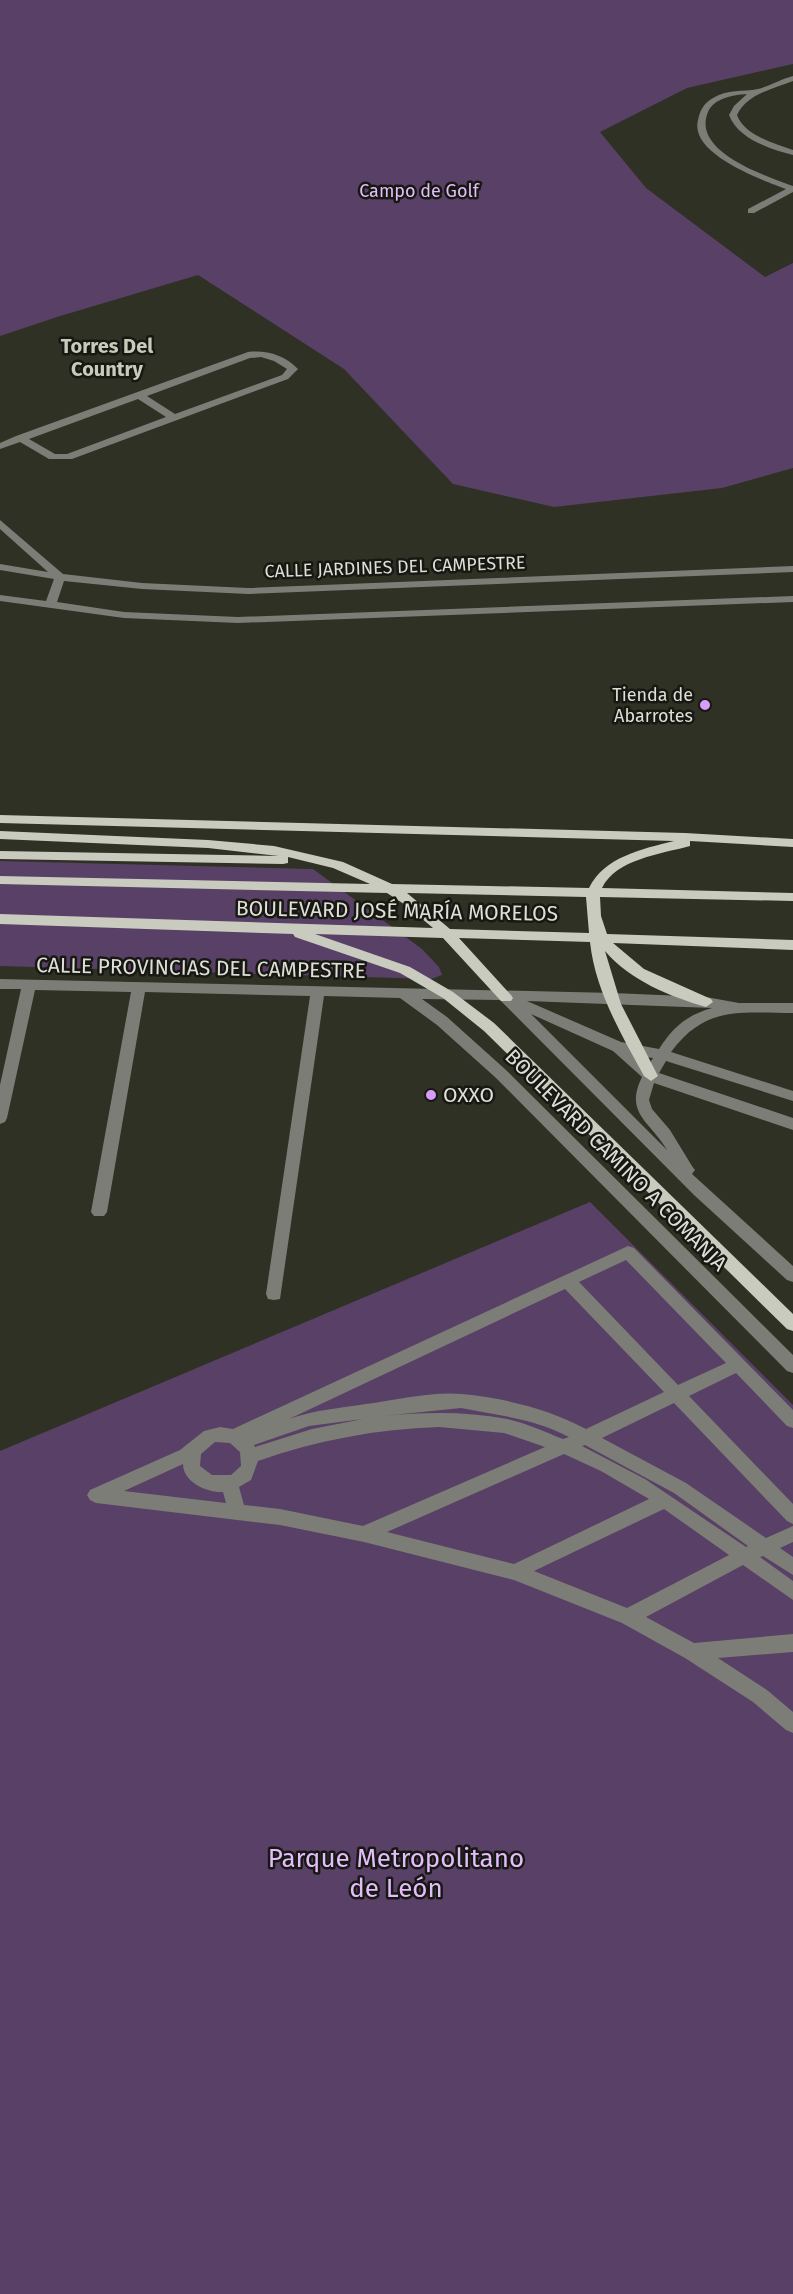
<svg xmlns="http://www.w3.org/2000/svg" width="793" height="2294" font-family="'Fira Sans',sans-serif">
	<rect width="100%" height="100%" fill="#2e3123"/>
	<path fill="#584066" d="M0,0H793V64L687,88L600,132L646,188L765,277L793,263V468L722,488L554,507L453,484L344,369L198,275L57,317L0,336Z
		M0,861L313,869L422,949L439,967L442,975L431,979L0,966Z
		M590,1202L793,1405V2294H0V1451Z"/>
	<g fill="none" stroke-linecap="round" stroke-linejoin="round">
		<path fill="#7c7d76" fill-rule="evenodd" d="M793,76V81C773,89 747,94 737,115C745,136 774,143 793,150V155C770,149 738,139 729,115L734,106L747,94C733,95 714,98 708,112C691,152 766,176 793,186V192L754,213H748V209L786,189C762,180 689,154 698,120C700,110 704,103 713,98C727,89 743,92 758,89C770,86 781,79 793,76Z
			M248,352C267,350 284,355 298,369L288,379L72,459H49L20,442L0,449V443L16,436ZM261,357L274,361L287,369L282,375L175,414L147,396L250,358ZM138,399L166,417L67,454H55L29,439Z
			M0,520L63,574L142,583L248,588L793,566V572L248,594L142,589L64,581L57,602L124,612L238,617L793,596V602L238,623L124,618L0,601V595L46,601L54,579L0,570V564L48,572L0,529Z
			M0,979L613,993L706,997L739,1003H793V1013C740,1013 706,1005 671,1052L793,1091V1101L666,1061L659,1073L793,1118V1130L654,1083L649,1100L652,1109L670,1130L692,1166L695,1170L692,1174L793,1266V1282L787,1280L694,1195L500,1000L422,999L447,1017L506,1070L793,1355V1373L787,1371L496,1078L437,1025L400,998L324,996L280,1299L274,1300L268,1299L266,1294L310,996L145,992L107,1212L104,1216H94L91,1212L131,992L35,990L7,1118L5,1122L0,1124V1085L21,989H0ZM527,1001L712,1008C687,1015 673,1027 659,1049L621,1042ZM531,1014L613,1051L642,1077C624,1114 650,1121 667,1150ZM637,1056L653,1058L648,1066Z
			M628,1246L634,1248L793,1410V1428L787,1426L736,1373L689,1396L793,1504V1524L787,1521L674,1403L602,1438L686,1483L766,1538L793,1526V1542L780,1548L793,1557V1575L763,1556L760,1557L793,1581V1600L743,1565L646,1617L694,1643L793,1634V1652L718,1658L767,1690L793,1712V1733L786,1730L753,1702L685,1658L622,1623L514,1580L364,1542L280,1525L96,1503L90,1500L87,1495L90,1490L180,1450L204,1431L220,1427L233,1429ZM626,1260L726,1363L678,1385L579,1282ZM565,1289L664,1392L586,1429C549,1409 504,1398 462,1394C433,1391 395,1400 366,1404C340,1408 314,1410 289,1419ZM461,1408C497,1415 536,1419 569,1437L563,1439C545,1432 526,1423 507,1419C466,1411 424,1412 383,1416ZM363,1419L312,1429L255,1447L254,1445L309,1426ZM439,1427L504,1433L545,1447L363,1526L280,1509L244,1505L239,1487L251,1480L258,1461C318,1440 377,1429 439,1427ZM215,1442L230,1443L240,1452L241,1466L231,1475H212L200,1466L201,1454ZM585,1445L674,1493L748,1546L746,1547L645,1479L582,1446ZM564,1454L601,1471L649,1499L514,1564L387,1532ZM183,1464C183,1482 207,1493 223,1492L226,1503L124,1491ZM664,1509L729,1555L627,1608L534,1571Z"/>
		<path fill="#c8cbbd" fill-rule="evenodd" d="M0,815L685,833L793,839V847L690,841V846C661,854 616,859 602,888L793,893V901L600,897L601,916L607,934L793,940V950L613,943L644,969L711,999L713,1002L706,1007C671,997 629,980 605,951L621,1004L658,1076L651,1081L644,1076C621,1034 595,990 590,942L459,938L511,995L513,998L511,1001H501L443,938L315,934L410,967L453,992L494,1023L793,1314V1331L787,1329L484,1031L443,998L400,973L295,937L293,934L0,924V914L433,928L407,906L387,893L0,884V876L370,884L333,868L288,857V863L283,864L0,859V851L279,856L208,848L0,839V831L208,840L274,846L343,862L392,884L589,888C604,857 642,849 674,841L0,823ZM407,893L586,897L589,933L450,929Z"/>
	</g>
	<g fill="#d79bf9" stroke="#171812" stroke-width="2">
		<circle cx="705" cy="705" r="6"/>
		<circle cx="431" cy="1095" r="6"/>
	</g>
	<g text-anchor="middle" stroke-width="5" stroke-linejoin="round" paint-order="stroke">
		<g font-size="18" fill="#e4bcfc" stroke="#171812">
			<text x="419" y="197">Campo de Golf</text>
		</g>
		<g font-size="18" fill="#dedfd7" stroke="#171812">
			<text transform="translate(395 567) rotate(-2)" y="6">CALLE JARDINES DEL CAMPESTRE</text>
		</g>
		<g font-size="18" fill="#dedfd7" stroke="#171812" text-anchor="end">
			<text x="693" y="701">Tienda de<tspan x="693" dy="21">Abarrotes</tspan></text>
		</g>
		<g font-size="20" font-weight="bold" fill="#c8cbba" stroke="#171812">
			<text x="107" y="353">Torres Del<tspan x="107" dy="23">Country</tspan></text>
		</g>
		<g font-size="21" fill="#dedfd7" stroke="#171812">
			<text transform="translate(397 911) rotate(1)" y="7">BOULEVARD JOSÉ MARÍA MORELOS</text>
			<text transform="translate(201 968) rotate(1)" y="7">CALLE PROVINCIAS DEL CAMPESTRE</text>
			<text transform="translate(616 1160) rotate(45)" y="7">BOULEVARD CAMINO A COMANJA</text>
		</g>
		<g font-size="21" fill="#dedfd7" stroke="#171812" text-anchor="start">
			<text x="443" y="1102">OXXO</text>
		</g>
		<g font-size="26" fill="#e4bcfc" stroke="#171812">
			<text x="396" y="1867">Parque Metropolitano<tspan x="396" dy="30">de León</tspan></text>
		</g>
	</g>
</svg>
